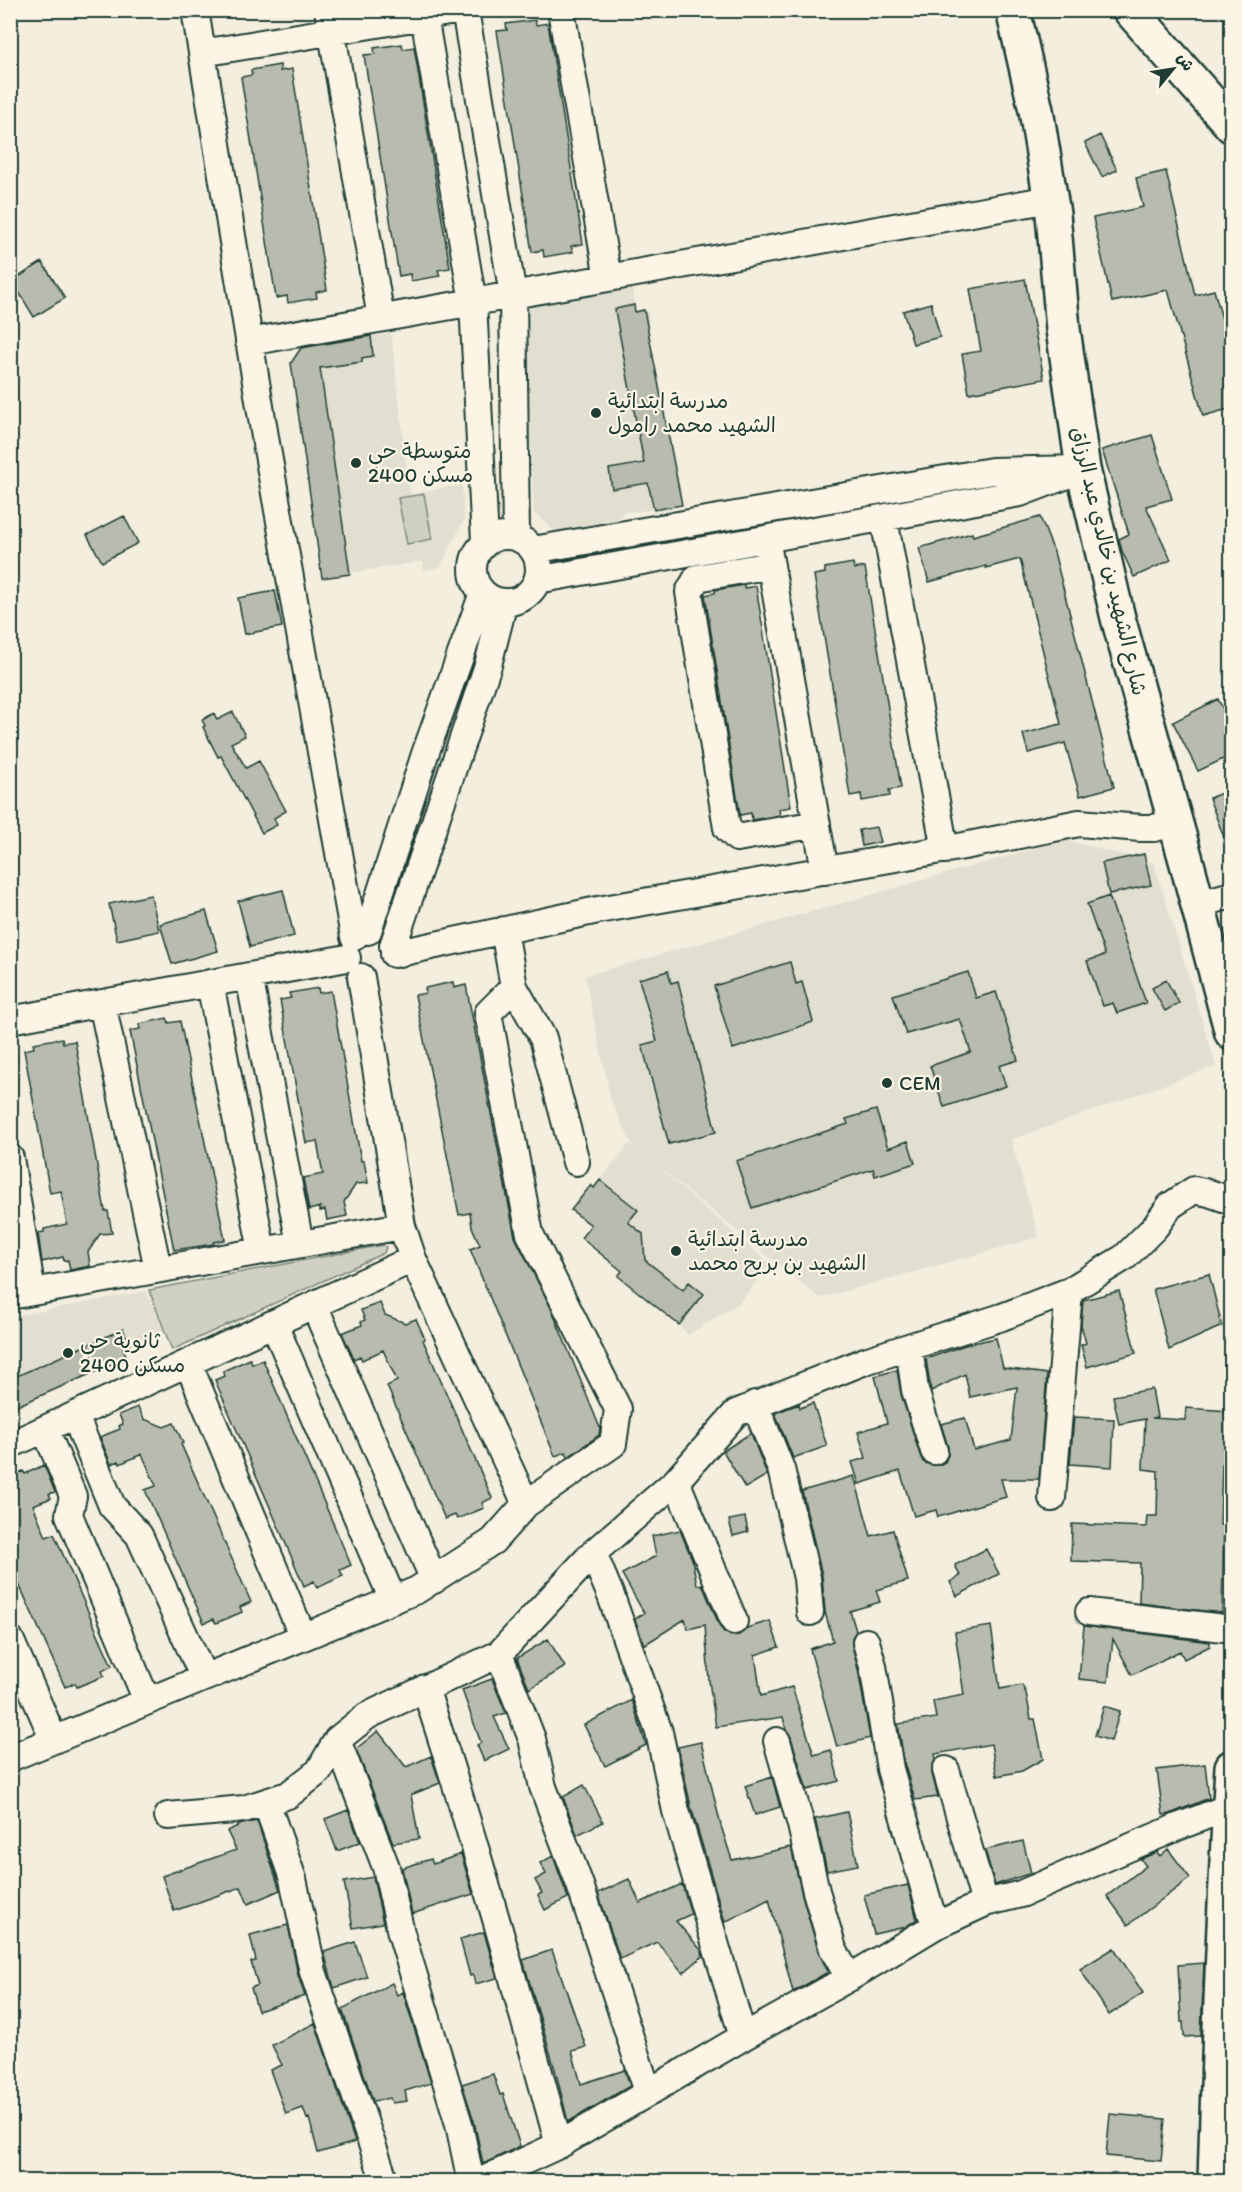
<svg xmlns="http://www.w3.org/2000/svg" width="1242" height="2192" font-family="Itim,'Playpen Sans Arabic',sans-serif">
	<rect width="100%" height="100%" fill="#f3eede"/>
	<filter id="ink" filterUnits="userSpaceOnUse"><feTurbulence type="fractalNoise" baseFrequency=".0167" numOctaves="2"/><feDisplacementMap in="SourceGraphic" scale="12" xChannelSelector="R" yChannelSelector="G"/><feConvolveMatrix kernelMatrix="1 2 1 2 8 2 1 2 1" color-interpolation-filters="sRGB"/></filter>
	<g filter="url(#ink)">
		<path fill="#e1dfd0" d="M632,278L635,312L647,310L649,321L646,322L682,505L654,510L623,512L614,525L558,534L534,513L524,314L537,296Z
			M391,334L410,494L462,485L464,520L440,567L424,570L423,561L322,578L291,363L307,341L319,342Z
			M1065,840L1154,863L1216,1066L1011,1140L1039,1237L820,1298L647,1158L770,1264L740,1302L688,1335L679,1325L618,1276L622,1271L581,1238L591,1225L571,1210L591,1185L594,1187L629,1144L633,1146L611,1101L585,976Z
			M146,1291L163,1331L123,1348L127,1358L11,1409V1317Z"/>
		<path fill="#d0d1c2" stroke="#78877b" stroke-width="1.5" d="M424,494L432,539L407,544L398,498Z
			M383,1245L386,1247L384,1253L172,1350L149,1290Z"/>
		<path fill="#b8bcae" stroke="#1f3d34" stroke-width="1.5" d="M535,20L536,25L548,23L583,244L571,246L573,252L544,257L543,250L532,252L497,31L507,30L506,24Z
			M402,44L403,49L414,47L450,268L438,270L440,276L411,281L410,274L399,276L364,55L375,54L374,48Z
			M280,65V71L292,69L327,290L316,292L317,298L288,303L287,296L276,298L241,77L252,75L251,70Z
			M1100,135L1117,170L1102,177L1085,143Z
			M1166,171L1195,295L1214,290L1232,354V408L1203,416L1168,290L1112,302L1093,218L1143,207L1136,178Z
			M42,262L65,298L34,317L12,281Z
			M1025,279L1044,379L969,393L962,354L981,351L970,289Z
			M931,303L940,337L913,344L903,311Z
			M634,305L635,312L644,310L682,505L654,510L648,483L612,489L609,469L644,463L616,316L615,309Z
			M371,336L373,356L362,358V362L320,368L350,574L322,578L291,363L301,348Z
			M1152,435L1172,499L1146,506L1171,560L1134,577L1122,551L1119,539L1129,534L1102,450Z
			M124,516L138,543L102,562L87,535Z
			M1040,517L1054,552L1114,787L1080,796L1065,743L1028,753L1023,734L1061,724L1020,559L986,568V566L929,582L919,548L972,533L973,536Z
			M853,563L854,569L865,567L901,788L889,790L890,796L862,801L861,794L850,796L814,575L825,573V568Z
			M744,585V588L756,586L791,807L779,809L780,815L752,820L751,813L740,815L705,595L715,593V590Z
			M275,591L282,627L245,634L238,598Z
			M1218,699L1232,727V755L1198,771L1173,722Z
			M233,712L245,736L231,743L246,768L259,761L286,811L274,818L277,825L262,833L221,756L218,757L203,727L205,726L202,720L214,713L217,720Z
			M1232,789V853H1230L1209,798Z
			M876,827L880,842L862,846L859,830Z
			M1144,854L1151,885L1109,894L1102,863Z
			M283,890L294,936L250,947L238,901Z
			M151,895L159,931L117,940L109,904Z
			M1109,896L1146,1003L1117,1013L1113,1003L1103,1006L1087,961L1105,955L1087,904Z
			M206,911L218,951L172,964L160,924Z
			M790,962L796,984L802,982L813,1022L733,1049L714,986Z
			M668,971L671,983L678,981L716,1132L669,1144L642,1045L657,1041L639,979Z
			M968,972L976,998L996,992L1018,1060L999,1066L1006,1086L944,1107L930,1066L971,1052L960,1019L906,1034L893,995Z
			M1166,980L1179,1003L1165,1011L1152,988Z
			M453,982L454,988L466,985L515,1237L551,1308L600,1428L599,1435L568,1457L566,1452L555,1456L470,1249L480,1245L472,1227L470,1213L459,1215L415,995L426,993L425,988Z
			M318,988L319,993L331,991L361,1161H364L368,1183L356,1184L344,1202L347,1216L327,1220L325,1210L320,1211V1207L309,1210L303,1178L323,1174L317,1141L306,1143L280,1000L291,998L289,993Z
			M167,1018L169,1023L180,1021L225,1240L213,1242L214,1244L174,1250L130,1031L140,1029L139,1024Z
			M62,1038L63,1043L75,1041L105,1211H108L112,1233L100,1234L88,1252L90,1266L70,1270L68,1260L64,1261L63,1257L42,1262L38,1233L44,1232V1229L67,1224L61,1191L50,1193L24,1050L34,1048L33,1043Z
			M876,1110L888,1148L908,1141L915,1163L875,1176L873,1169L752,1208L736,1161L848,1124L846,1119Z
			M600,1180L638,1210L628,1222L643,1234L645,1260L683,1290L689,1282L704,1294L679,1325L618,1276L622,1271L581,1238L591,1225L571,1210L591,1185L594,1188Z
			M1209,1274L1222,1326L1169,1350L1153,1289Z
			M1119,1291L1136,1353L1087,1367L1081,1345L1086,1343L1081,1325L1083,1300Z
			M380,1303L385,1315L405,1323L416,1319L425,1339L423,1340L492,1498L482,1503L484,1508L457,1519L455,1515L445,1519L387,1386L397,1381L383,1350L362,1360L360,1356L354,1359L342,1333L362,1325L361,1322L365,1320L361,1310Z
			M123,1329L130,1345L123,1348L127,1358L10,1409V1379Z
			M996,1338L1003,1368L1047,1374L1039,1479H1001L1006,1497L938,1517L936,1510L914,1516L900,1471L859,1484L852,1462L866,1458L858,1432L887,1423L875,1376L897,1370L901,1394L920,1455L923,1462L930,1465H939L945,1462L948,1455V1447L941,1424L965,1418L974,1450L1011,1440L1017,1387L970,1397L965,1374L931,1391L926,1359L965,1345Z
			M250,1359L252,1364L263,1360L351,1565L340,1570L343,1576L317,1588L314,1581L304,1586L215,1380L225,1376L223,1371Z
			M1152,1389L1157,1417L1152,1418L1185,1420L1186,1408L1229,1411L1226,1464H1222L1220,1525H1224L1222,1613L1139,1603L1140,1563L1071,1561L1072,1524L1146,1527L1147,1516H1157L1158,1471L1143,1469L1145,1419L1119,1424L1113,1396Z
			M813,1403L827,1446L793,1458L775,1413L799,1404L800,1408Z
			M138,1407L144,1419L164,1427L174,1423L183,1443L181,1444L251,1602L240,1607L242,1612L216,1623L213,1619L204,1623L145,1490L156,1486L142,1454L120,1464L119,1461L111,1464L100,1437L120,1429L119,1426L123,1424L119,1415Z
			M1074,1417L1114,1419L1112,1467L1070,1464Z
			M751,1433L767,1475L745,1488L723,1451Z
			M44,1465L55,1492L49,1494L51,1498L33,1505L46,1537L54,1534L112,1666L102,1671L104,1676L77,1687L75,1683L65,1687L10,1564V1552L17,1550L10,1534V1477L23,1471L25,1474Z
			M854,1476L871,1536L893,1530L908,1581L876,1590L880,1602L850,1611L856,1631L852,1638V1646L858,1669L870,1738L837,1747L810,1649L833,1641L825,1612L822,1575L802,1491Z
			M745,1517L748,1532L733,1536L729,1520Z
			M680,1530L692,1559L697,1585L702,1584L720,1627L724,1632L731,1636L739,1635L747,1628L770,1621L779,1647L755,1655L761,1696L792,1687L814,1755L831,1750L839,1781L807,1790L791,1737L786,1729L783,1717L716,1727L709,1681L705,1625L688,1629L685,1619L644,1645L635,1619L644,1613L622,1574L656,1556L652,1536Z
			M986,1549L999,1574L957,1596L950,1582L960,1576L955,1565Z
			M991,1626L1000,1689L1022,1685L1026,1693L1031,1719H1035L1043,1759L1022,1771L997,1776L991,1744L935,1754L936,1759L932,1766V1774L938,1797L915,1800L905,1766L898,1724L936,1718L933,1701L964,1695L955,1632Z
			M1084,1626L1210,1642V1646L1184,1659L1180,1651L1132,1675L1113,1639L1108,1682L1079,1679Z
			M548,1639L565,1667L529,1689L517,1658Z
			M492,1679L506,1713L494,1717L509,1749L484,1761L477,1745L481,1743L462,1690Z
			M632,1700L646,1745L605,1766L584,1725Z
			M1104,1706L1120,1711L1111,1741L1095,1736Z
			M378,1731L406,1767L431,1756L440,1783L411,1795L419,1839L393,1843L356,1749Z
			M701,1742L721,1826L732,1860L791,1847L802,1895L819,1953L828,1972L793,1992L769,1899L725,1922L691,1807L678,1747Z
			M1205,1764L1209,1798L1170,1814L1163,1815L1157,1770Z
			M772,1777L780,1807L755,1815L745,1786Z
			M584,1785L603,1822L577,1835L563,1797Z
			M348,1810L360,1842L337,1851L325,1819Z
			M847,1812L858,1865L827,1871L815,1819Z
			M257,1821L280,1890L248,1904L241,1887L174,1911L162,1876L236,1850L227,1831L242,1824Z
			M1023,1841L1031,1873L995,1885L985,1850Z
			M1168,1849L1190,1878L1128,1925L1107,1896L1146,1866L1141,1859L1157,1852L1160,1856Z
			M461,1854L473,1894L412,1914L402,1868L431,1859L433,1864Z
			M553,1856L568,1898L545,1910L538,1895L542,1893L535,1880L546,1874L540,1863Z
			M373,1877L383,1923L353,1928L344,1882Z
			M629,1879L640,1903L682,1884L691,1914L676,1921L702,1951L703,1956L683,1973L657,1942L620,1959L598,1893Z
			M908,1885L917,1919L905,1927L874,1934L864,1895Z
			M288,1925L298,1975L305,1996L258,2011L251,1988L258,1985L251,1962L256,1961L250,1935Z
			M484,1932L497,1978L475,1984L473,1975L470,1976L460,1939Z
			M355,1942L367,1977L334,1988L324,1952Z
			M1114,1948L1143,1993L1109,2015L1080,1969Z
			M552,1950L586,2047L572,2051L581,2084L625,2070L630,2086L568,2122L556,2073L523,1960Z
			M1204,1963L1201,2036L1184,2037L1183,2022H1181L1178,1965Z
			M392,1983L397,1995L403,1992L431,2083L405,2091L407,2101L392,2103L390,2098L373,2101L342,2009Z
			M315,2023L355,2142L318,2153L309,2118L307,2119L303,2108L286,2114L270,2070L282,2065L272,2045Z
			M493,2074L500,2095L503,2094L520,2146L483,2164L474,2121L462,2084Z
			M1110,2114L1165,2119L1161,2161L1106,2156Z"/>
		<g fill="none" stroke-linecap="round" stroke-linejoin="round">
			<defs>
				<path id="minor" d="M195,10L266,443L354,937
					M328,10L381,318
					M423,10L473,302L485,542
					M465,10L513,295L516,537
					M561,10L608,278
					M202,53L461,10
					M249,342L1051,199
					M884,519L945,850
					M473 569a33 33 0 1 1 66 0a33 33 0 1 1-66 0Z
					M768,549L825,871
					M533,550L992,471L1083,469L1020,493L537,580
					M771,565L697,578L689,592L727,828L737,838L817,824
					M1198,904L1232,895
					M368,931L425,754L483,593
					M393,946L488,665L504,602
					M394,954L598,910L964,846L1079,823L1141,828H1154L1175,823
					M249,976L300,1244
					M361,977L402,1226L413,1259L526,1504
					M210,983L262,1251
					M514,987L543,1038L576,1162
					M102,1003L158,1269
					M10,1020L347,958
					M10,1158L32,1292
					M10,1296L402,1226
					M314,1305L434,1580
					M274,1324L393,1600
					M909,1347L915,1390L934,1451
					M188,1363L303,1637
					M755,1404L781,1469L807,1578L810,1612
					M75,1416L112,1506L139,1535L204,1678
					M45,1429L73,1496L69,1515L147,1701
					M10,1445L413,1259
					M676,1481L734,1621
					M1052,1498L1069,1291
					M593,1553L611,1596L659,1732L676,1811L743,2037
					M1089,1612L1232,1629
					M10,1639L54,1740
					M866,1642L873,1666L890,1769L935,1926
					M499,1654L532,1739L543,1787L580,1885L648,2092
					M425,1688C475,1839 517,1992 559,2145
					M337,1740L386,1867L401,1933L459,2124L471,2182
					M777,1741L801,1825L816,1891L833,1949L849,1978
					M10,1758L417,1590L493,1541L526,1504L613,1444L618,1409L530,1234L488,1013L514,987L504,930
					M946,1770L985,1903
					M266,1802L293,1879L313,1972L385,2182
					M168,1816L244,1809L288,1795L319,1771L337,1740L367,1716L499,1654L593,1553L676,1481L736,1413L865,1361L1002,1317L1069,1291L1125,1257L1155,1227L1170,1206L1194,1190L1209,1193L1232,1201
					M479,2182L559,2145L743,2037L849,1978L935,1926L985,1903L1021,1894L1180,1826L1229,1807"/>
				<path id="major" d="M1013,10L1036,110L1053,214L1063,329L1083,469L1118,618L1186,860L1232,1033
					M1130,10L1232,126
					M1215,2182C1219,2043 1224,1905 1232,1767"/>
			</defs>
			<use href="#minor" stroke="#1f3d34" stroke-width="30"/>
			<use href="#major" stroke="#1f3d34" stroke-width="38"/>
			<use href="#minor" stroke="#fcf5e5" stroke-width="26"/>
			<use href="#major" stroke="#fcf5e5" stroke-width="33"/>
		</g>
	</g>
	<g fill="#1f3d34" stroke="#fcf5e5" stroke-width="2">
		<circle cx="596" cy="413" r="6"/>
		<circle cx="356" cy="463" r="6"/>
		<circle cx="887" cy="1083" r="6"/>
		<circle cx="676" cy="1251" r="6"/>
		<circle cx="68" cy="1353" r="6"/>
	</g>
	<g text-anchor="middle" stroke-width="4.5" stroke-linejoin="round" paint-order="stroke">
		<g font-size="21" fill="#1f3d34" stroke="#fcf5e5" text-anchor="start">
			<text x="608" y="408">مدرسة ابتدائية<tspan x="608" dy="24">الشهيد محمد رامول</tspan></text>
			<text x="368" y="458">متوسطة حي<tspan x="368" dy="24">2400 مسكن</tspan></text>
			<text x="899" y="1090">CEM</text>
			<text x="688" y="1246">مدرسة ابتدائية<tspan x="688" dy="24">الشهيد بن بريح محمد</tspan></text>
			<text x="80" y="1348">ثانوية حي<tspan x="80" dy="24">2400 مسكن</tspan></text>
		</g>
		<g font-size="21" fill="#1f3d34" stroke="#fcf5e5">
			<text transform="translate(1109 561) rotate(77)" y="7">شارع الشهيد بن خالدي عبد الرزاق</text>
		</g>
	</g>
	<rect width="1242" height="2192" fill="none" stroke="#fcf5e5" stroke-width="36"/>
	<rect x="18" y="18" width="1206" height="2156" fill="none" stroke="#1f3d34" stroke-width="2" filter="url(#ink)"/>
	<g transform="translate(1173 69) rotate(60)" stroke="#fcf5e5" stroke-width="4.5" paint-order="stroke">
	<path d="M0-4.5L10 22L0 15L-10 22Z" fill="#1f3d34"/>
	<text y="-9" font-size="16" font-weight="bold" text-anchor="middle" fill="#1f3d34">ش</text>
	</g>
</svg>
